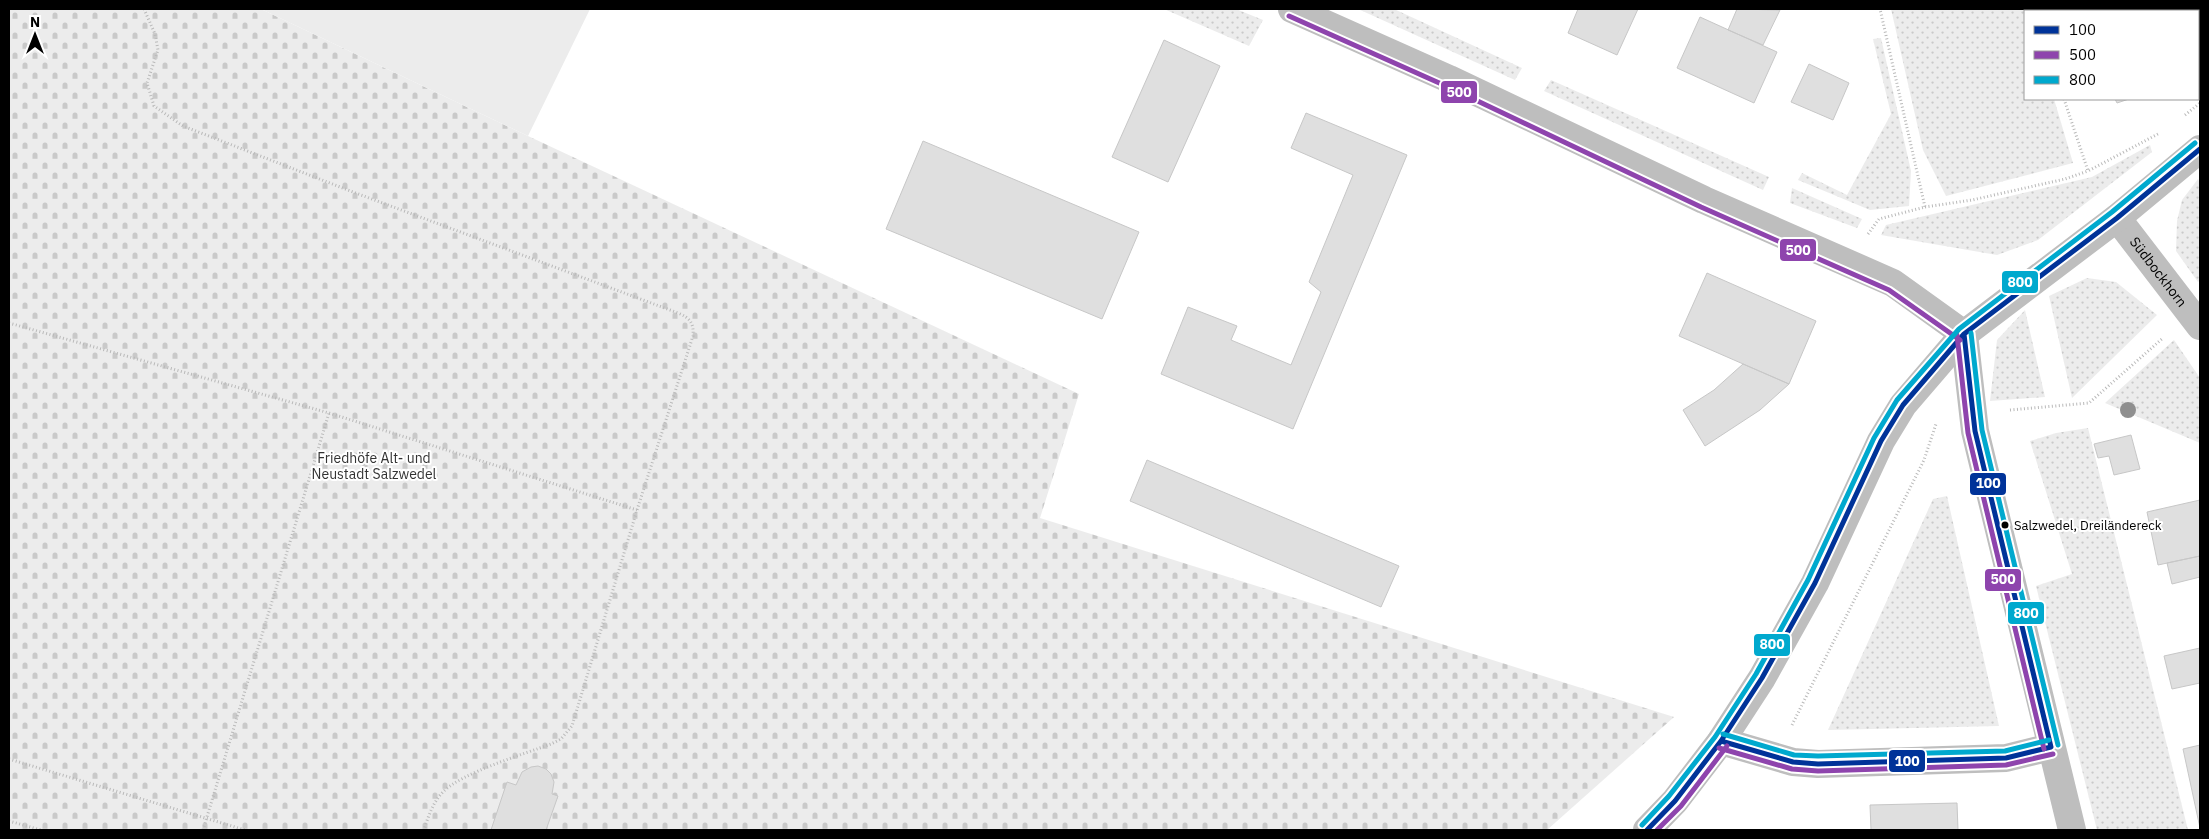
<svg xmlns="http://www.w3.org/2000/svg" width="2209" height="839" font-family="'IBM Plex Sans',sans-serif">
	<defs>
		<pattern id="grass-dots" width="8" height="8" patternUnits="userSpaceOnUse" patternTransform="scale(1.25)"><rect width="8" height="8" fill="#ececec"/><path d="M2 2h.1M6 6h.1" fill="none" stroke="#c9c9c9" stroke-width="1.8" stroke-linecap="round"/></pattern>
		<pattern id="cemetery-stones" width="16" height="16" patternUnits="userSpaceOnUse" patternTransform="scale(1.25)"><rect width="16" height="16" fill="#ececec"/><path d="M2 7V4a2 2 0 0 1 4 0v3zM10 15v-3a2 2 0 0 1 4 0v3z" fill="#c9c9c9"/></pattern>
	</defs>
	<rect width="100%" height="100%" fill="#fff"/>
	<path fill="url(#grass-dots)" d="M1164,9H1236L1263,20L1249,46Z
		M1358,9H1394L1522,68L1515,80Z
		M1891,9H2027L2028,11H2025V99H2054L2073,163L1946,196L1923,150Z
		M1881,38L1911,171L1909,206L1870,210L1798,180L1802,173L1847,195L1891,114L1873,39Z
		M1551,80L1769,177L1763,190L1544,91Z
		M2150,145L2152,152L2038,240L1997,255L1881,235L1886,225L2092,177Z
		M2198,179L2200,183V280L2198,282L2176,251L2177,221L2182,200Z
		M1792,188L1862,219L1857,228L1790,203Z
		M2087,278L2116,282L2157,315L2072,398L2049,296Z
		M2025,310L2045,397L1990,401L1997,340Z
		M2174,340L2200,378V443L2105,403Z
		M2088,428L2188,830H2097L2036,586L2072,574L2030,441L2056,433Z
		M1947,496L1999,726L1828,730L1933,499Z"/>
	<path fill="url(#cemetery-stones)" d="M9,9H261L528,136L1079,394L1040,518L1674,717L1547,830H9Z"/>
	<path fill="#ececec" d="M261,9H590L528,136Z"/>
	<path fill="#dfdfdf" stroke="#c7c7c7" d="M1578,9H1638L1617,55L1568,33Z
		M1737,9L1780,10L1763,45L1728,30Z
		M2181,9H2200V55L2198,57V11H2178Z
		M1700,17L1777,52L1754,103L1677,68Z
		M1164,40L1220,66L1168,182L1112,157Z
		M1809,64L1849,83L1833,120L1791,102Z
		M2115,99H2129L2117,103Z
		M1306,113L1407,155L1293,429L1161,374L1188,307L1237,326L1231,340L1291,365L1321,292L1309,282L1353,175L1291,148Z
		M923,141L1139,232L1102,319L886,229Z
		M1707,273L1816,321L1789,384L1679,336Z
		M1743,364L1789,384L1760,410L1705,446L1683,410L1714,390Z
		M2131,435L2140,469L2114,475L2109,456L2098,458L2094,444Z
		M1147,460L1399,566L1381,607L1130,501Z
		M2200,500V556L2158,565L2147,512Z
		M2200,556V577L2172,584L2167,563Z
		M2200,648V683L2172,689L2164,656Z
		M2200,745V828L2183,749Z
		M538,766L546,769L551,774L554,782L552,794L558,796L546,830H491L507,782L516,785L522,772L531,767Z
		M1957,803L1958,830H1871L1870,805Z"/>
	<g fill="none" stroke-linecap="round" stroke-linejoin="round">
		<path stroke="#b9b9b9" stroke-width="3" stroke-dasharray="1 2.5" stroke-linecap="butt" d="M144,9L155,34L158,50L147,83L154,106L183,126L353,192L678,313C690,318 694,323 693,336L637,510L572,726L561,739L551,744C524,754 461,773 443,792C433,802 428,817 424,830
			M2038,9V11
			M2064,99L2088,171L2158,134
			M2185,115L2200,103
			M1925,207L1972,200L2065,179L2088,171
			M1868,234L1879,219L1925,207L1880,9
			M9,323L329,413L637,510
			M2010,410L2089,403L2163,338
			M1792,725L1924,460L1936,424
			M9,759L245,830
			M9,821L41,830
			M203,830L329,413"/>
		<g stroke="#bebebe" stroke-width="28">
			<path d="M1292,9L1449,79L1704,200L1893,283L1964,334"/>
			<path id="s1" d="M2117,218L2200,326"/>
			<path d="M1964,334L1975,431L2072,830"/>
			<path d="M1721,741L1793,762L1818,764L2006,758L2051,747"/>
			<path d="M1647,830L1675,801L1721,741L1762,678L1815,583L1881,441L1903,405L1964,334L2117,218L2200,149"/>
		</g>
		<defs>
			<path id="bus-1" d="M1721,741L1793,762L1818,764L2006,758L2051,747L1975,431L1964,334
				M1647,830L1675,801L1721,741L1762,678L1815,583L1881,441L1903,405L1964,334L2117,218L2200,149"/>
			<path id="bus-2" d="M1289,16L1446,86L1701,207L1889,290L1960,340
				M1957,335L1968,433L2044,749
				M1719,748L1792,769L1818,771L2006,765L2053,754
				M1657,830L1681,806L1727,746"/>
			<path id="bus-3" d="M1971,333L1982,430L2058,745
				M1723,734L1794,755L1818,756L2005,751L2049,740
				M1642,825L1669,796L1715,737L1756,674L1808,580L1874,438L1897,400L1959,329L2112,212L2195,143"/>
		</defs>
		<use href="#bus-1" stroke="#fff" stroke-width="9"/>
		<use href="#bus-2" stroke="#fff" stroke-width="9"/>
		<use href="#bus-3" stroke="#fff" stroke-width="9"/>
		<use href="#bus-1" stroke="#039" stroke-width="5"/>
		<use href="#bus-2" stroke="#8e44ad" stroke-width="5"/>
		<use href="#bus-3" stroke="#00a9ce" stroke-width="5"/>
	</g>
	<circle fill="#8f8f8f" cx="2128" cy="410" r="8"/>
	<circle fill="#000" stroke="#fff" stroke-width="2" cx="2005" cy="525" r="4.5"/>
	<g text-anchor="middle" stroke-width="4" stroke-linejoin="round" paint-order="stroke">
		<g font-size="13" fill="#000" stroke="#fff" text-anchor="start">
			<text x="2014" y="530">Salzwedel, Dreiländereck</text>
		</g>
		<g font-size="14" fill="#000" stroke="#fff">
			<text dy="5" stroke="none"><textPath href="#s1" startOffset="68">Südbockhorn</textPath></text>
		</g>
		<g font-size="14" fill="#333" stroke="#fff">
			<text x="374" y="463">Friedhöfe Alt- und<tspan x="374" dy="16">Neustadt Salzwedel</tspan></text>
		</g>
	</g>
	<g stroke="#fff" stroke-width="2">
		<rect x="1440" y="80" width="38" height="24" rx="5" fill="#8e44ad"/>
		<rect x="1779" y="238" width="38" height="24" rx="5" fill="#8e44ad"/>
		<rect x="2001" y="270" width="38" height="24" rx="5" fill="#00a9ce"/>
		<rect x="1969" y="472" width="38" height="24" rx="5" fill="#039"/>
		<rect x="1984" y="568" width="38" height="24" rx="5" fill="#8e44ad"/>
		<rect x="2007" y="601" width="38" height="24" rx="5" fill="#00a9ce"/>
		<rect x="1753" y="633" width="38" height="24" rx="5" fill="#00a9ce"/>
		<rect x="1888" y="749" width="38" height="24" rx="5" fill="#039"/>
	</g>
	<g font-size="14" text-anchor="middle" font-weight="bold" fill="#fff">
		<text x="1459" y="97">500</text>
		<text x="1798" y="255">500</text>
		<text x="2020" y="287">800</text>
		<text x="1988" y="488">100</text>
		<text x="2003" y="584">500</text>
		<text x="2026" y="618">800</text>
		<text x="1772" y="649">800</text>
		<text x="1907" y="766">100</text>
	</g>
	<rect width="2209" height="839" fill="none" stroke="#000000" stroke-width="20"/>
	<rect x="2024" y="10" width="175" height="90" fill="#ffffff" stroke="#999999"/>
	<rect x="2034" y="26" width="25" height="8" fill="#003399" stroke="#999999"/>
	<text x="2069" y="35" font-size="15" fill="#000000">100</text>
	<rect x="2034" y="51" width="25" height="8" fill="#8e44ad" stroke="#999999"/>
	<text x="2069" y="60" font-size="15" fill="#000000">500</text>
	<rect x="2034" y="76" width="25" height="8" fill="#00a9ce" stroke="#999999"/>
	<text x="2069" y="85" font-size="15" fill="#000000">800</text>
	<g transform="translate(35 35)" stroke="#ffffff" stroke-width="4" paint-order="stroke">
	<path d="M0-4L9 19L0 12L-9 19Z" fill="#000000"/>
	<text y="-8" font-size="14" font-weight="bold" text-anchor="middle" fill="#000000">N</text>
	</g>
</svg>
